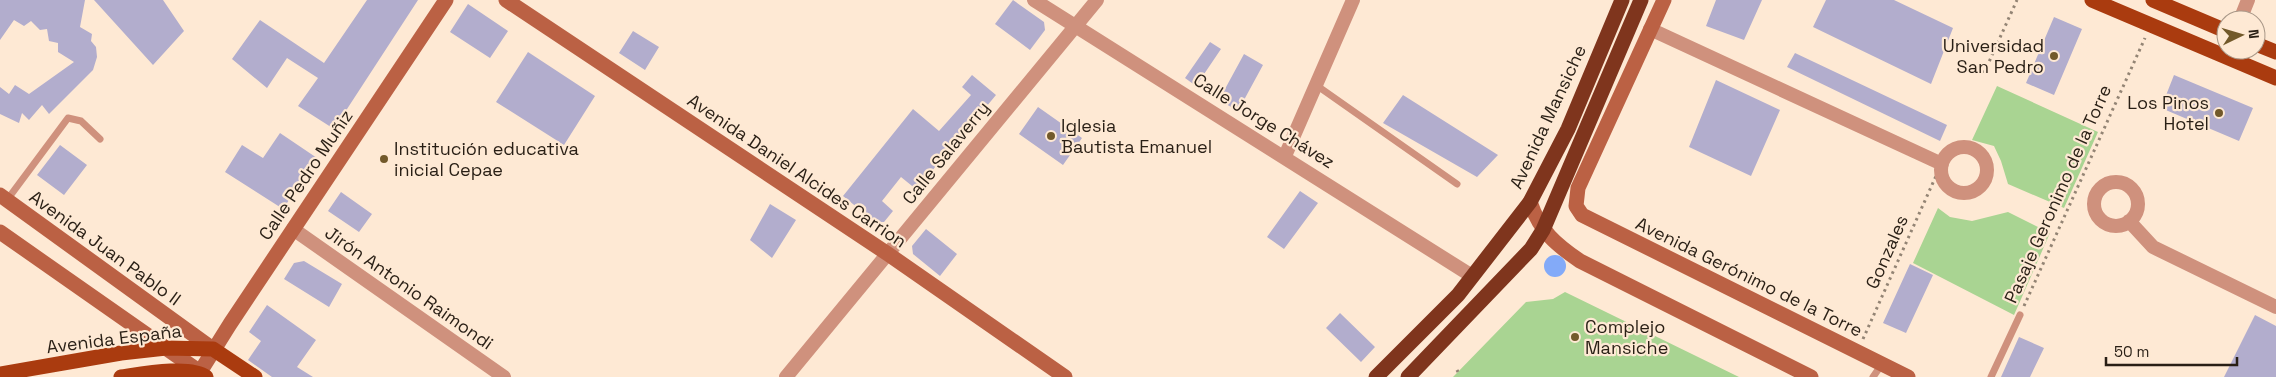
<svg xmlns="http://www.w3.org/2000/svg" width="2276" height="377" font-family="'Space Grotesk',sans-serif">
	<rect width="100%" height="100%" fill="#fee9d4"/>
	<path fill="#a9d492" d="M1997,86L2098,132L2064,208L2008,184L2001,161L1994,146L1972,140Z
		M1938,208L1950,217L1972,221L2008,212L2050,233L2014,315L1913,263Z
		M1565,292L1739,377H1453L1526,302L1553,299Z"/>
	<path fill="#83aaf8" d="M1544 266a11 11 0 1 1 22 0a11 11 0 1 1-22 0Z"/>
	<path fill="#b2adcd" d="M0,0H85L80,27L92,34L91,41L96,47L97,57L93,70L49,114L42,105L29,120L22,113L19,123L0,114V87L9,94L15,85L29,94L74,62L58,52V43L49,41L47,29L40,30L31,21L24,26L14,20L0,40Z
		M94,0H163L184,31L153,65Z
		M367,0H418L334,129L298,106L318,78L287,58L267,88L232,59L260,20L324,63Z
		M1013,0L1044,22L1045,30L1030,50L995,24Z
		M1716,0H1762L1744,40L1706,26Z
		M1826,0H1894L1953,28L1931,84L1813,27Z
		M468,4L508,31L490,58L450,32Z
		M2054,17L2082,29L2054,95L2026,83Z
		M633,31L659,47L645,70L619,53Z
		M1210,42L1221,49L1196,86L1185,78Z
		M528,52L595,96L564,145L496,102Z
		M1795,53L1947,125L1940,141L1787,67Z
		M1244,54L1263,65L1238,111L1219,100Z
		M972,75L996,95L986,107L984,105L917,190L901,177L882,201L893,211L884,222H878L869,217L843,196L913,109L939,131L971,95L962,87Z
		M2174,75L2253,108L2239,141L2161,108Z
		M1716,80L1780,110L1751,176L1689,147Z
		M1403,95L1498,155L1477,177L1383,123Z
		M1038,107L1082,138L1063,165L1019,134Z
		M280,133L317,158L283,209L225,172L242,145L263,158Z
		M60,145L87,165L64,195L37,175Z
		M1300,191L1318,203L1284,249L1267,237Z
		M341,192L372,214L359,232L328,211Z
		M770,204L796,220L772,258L750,240Z
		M926,229L957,254L940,276L913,254L912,246Z
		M304,261L342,284L329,307L284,279L294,263Z
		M1910,264L1933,275L1906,333L1883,323Z
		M267,305L316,340L297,367L313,377H272L248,360L261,341L249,332Z
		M1340,313L1375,347L1361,362L1326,328Z
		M2255,315L2276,326V377H2224Z
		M2019,337L2044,348L2030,377H2001Z"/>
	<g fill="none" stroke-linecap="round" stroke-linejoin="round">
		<path stroke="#938474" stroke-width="3" stroke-dasharray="2.5 4" stroke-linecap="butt" d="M1984,73L2017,0
			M2024,306L2145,38
			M1863,339L1936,176
			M1457,370L1458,372"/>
		<path stroke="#cf917d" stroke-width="7" d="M1316,85L1457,184
			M7,200L68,118L81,121L100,139
			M1873,377L1882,364
			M1991,377L2020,315"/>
		<path stroke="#cf917d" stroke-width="14" d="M1034,0L1472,276
			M2240,20L2248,0
			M1650,29L1942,164
			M1941 170a23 23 0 1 1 46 0a23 23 0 1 1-46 0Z
			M1285,156L1353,0
			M2094 204a22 22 0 1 1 44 0a22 22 0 1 1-44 0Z
			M2129,221L2153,247L2276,307
			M293,229L504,377
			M786,377L1097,0"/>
		<path stroke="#bb6144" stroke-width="15" d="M506,0L888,254L1065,377
			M1664,0L1578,188L1576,206L1582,215L1908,377
			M0,195L213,349
			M1530,202C1540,231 1555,244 1580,261L1811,377
			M0,232L200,372L230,324L446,0"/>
		<path stroke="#aa3b0f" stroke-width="15" d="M2092,0L2276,78
			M2153,0L2226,31
			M2256,44L2276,52
			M0,374L121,353L166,348L213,349L255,377
			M121,377C142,374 190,365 206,377"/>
		<path stroke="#7f351d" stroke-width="15" d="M1376,377L1458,295L1530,202L1568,129L1622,0
			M1408,377L1531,249L1543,230L1641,0"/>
	</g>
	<g fill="#72592a" stroke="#fee9d4" stroke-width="2">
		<circle cx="2054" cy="56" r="5"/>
		<circle cx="2219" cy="113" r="5"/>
		<circle cx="1051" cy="136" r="5"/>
		<circle cx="384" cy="159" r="5"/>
		<circle cx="1575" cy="337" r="5"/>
	</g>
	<g text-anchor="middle" stroke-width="4.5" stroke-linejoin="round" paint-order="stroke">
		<g font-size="18" fill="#291f15" stroke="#fee9d4" text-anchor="start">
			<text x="2044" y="52" text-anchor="end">Universidad<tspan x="2044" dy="21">San Pedro</tspan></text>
			<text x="2209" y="109" text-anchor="end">Los Pinos<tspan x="2209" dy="21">Hotel</tspan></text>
			<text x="1061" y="132">Iglesia<tspan x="1061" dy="21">Bautista Emanuel</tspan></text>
			<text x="394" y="155">Institución educativa<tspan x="394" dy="21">inicial Cepae</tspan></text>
			<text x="1585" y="333">Complejo<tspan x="1585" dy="21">Mansiche</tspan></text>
		</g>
		<g font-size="18" fill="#291f15" stroke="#fee9d4">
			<text transform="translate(1548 117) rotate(-65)" y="6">Avenida Mansiche</text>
			<text transform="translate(1264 121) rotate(32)" y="6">Calle Jorge Chávez</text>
			<text transform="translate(946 153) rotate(-51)" y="6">Calle Salaverry</text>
			<text transform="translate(797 171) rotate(34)" y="6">Avenida Daniel Alcides Carrion</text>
			<text transform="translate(306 175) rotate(-56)" y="6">Calle Pedro Muñiz</text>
			<text transform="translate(2058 194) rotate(-66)" y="6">Pasaje Geronimo de la Torre</text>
			<text transform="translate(105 248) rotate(36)" y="6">Avenida Juan Pablo II</text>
			<text transform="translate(1887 252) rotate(-66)" y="6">Gonzales</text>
			<text transform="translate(1749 277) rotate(26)" y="6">Avenida Gerónimo de la Torre</text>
			<text transform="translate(409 288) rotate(35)" y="6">Jirón Antonio Raimondi</text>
			<text transform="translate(114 339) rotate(-7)" y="6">Avenida España</text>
		</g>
	</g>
	<g transform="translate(2241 35) rotate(85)"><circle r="24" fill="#fee9d4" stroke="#a99888"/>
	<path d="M0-4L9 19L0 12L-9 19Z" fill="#72592a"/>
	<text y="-8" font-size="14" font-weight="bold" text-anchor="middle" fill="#291f15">N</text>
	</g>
	<path d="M2106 357v8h131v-8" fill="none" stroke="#291f15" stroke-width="2.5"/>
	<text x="2114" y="357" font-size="15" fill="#291f15" stroke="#fee9d4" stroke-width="4" paint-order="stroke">50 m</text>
</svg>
